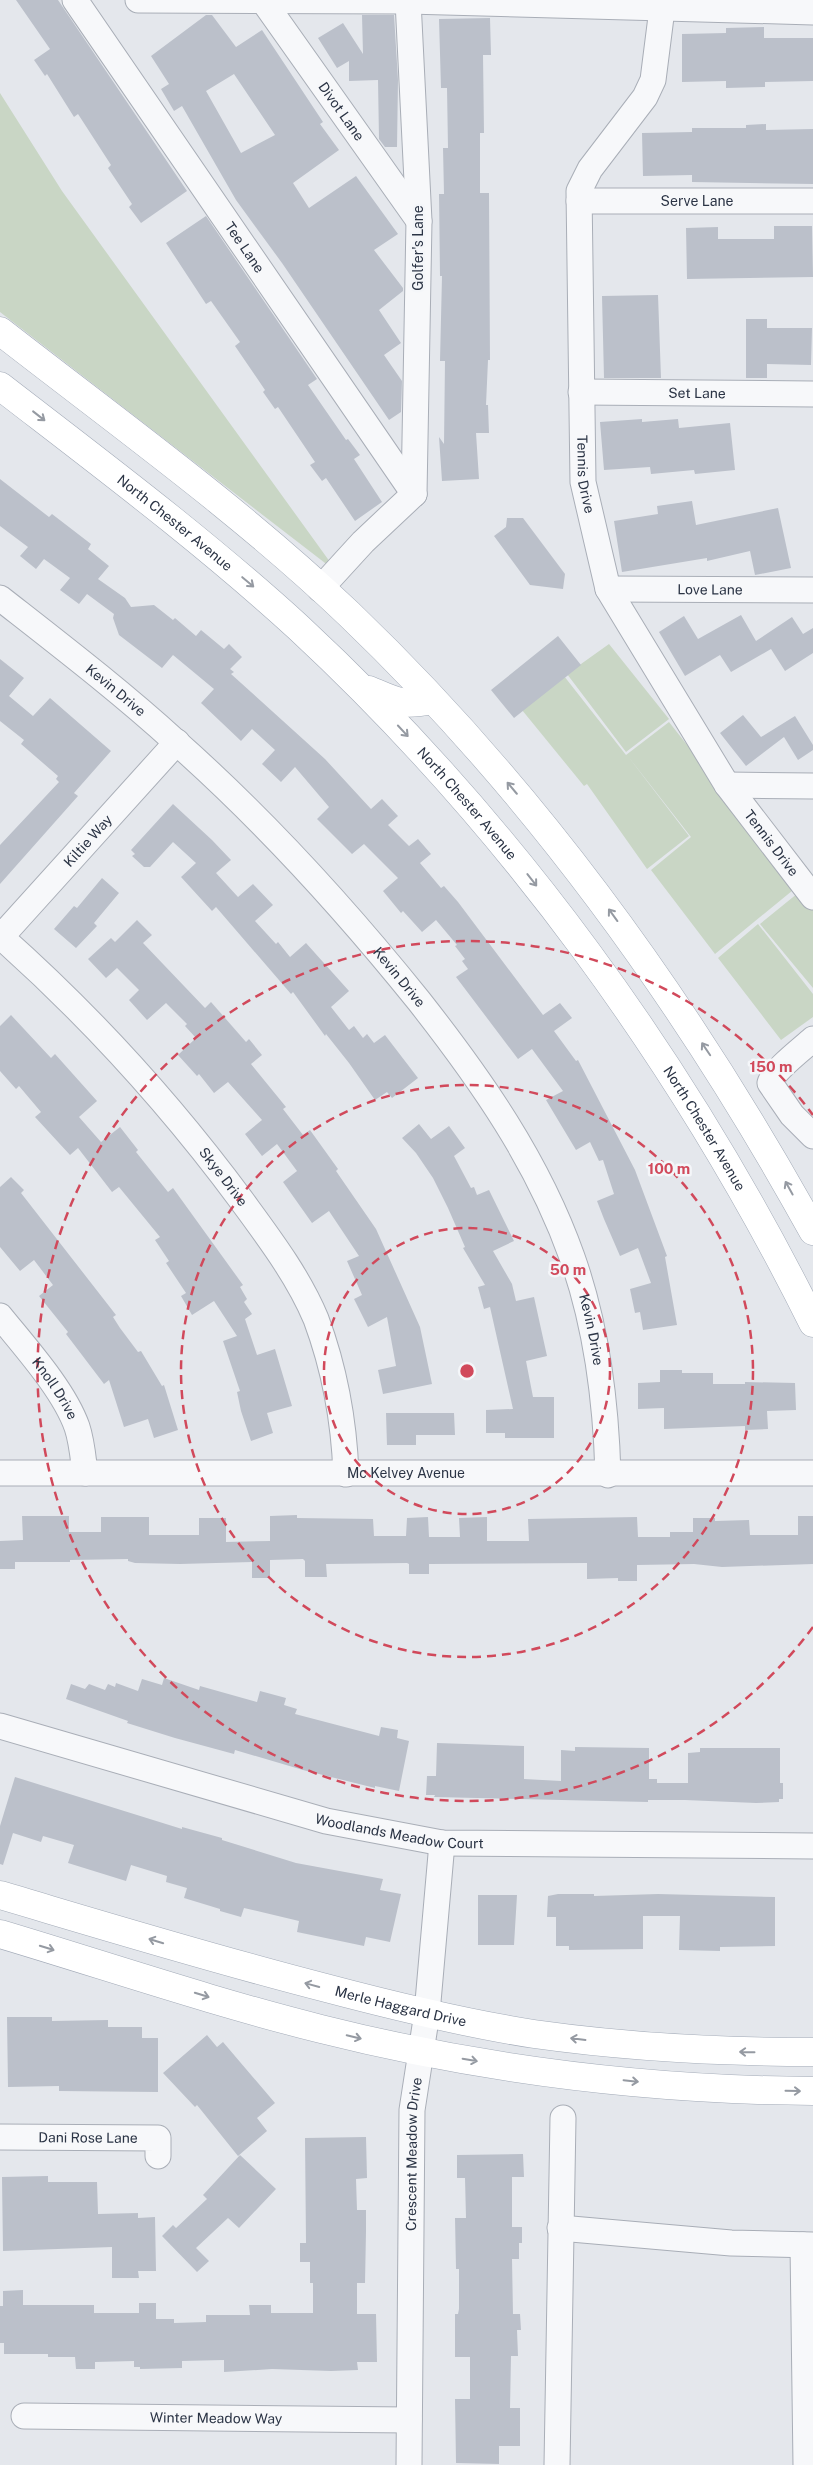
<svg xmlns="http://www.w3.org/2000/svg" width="813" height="2465" font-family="'Public Sans',sans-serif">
	<rect width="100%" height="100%" fill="#e4e7ec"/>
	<path fill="#c9d6c5" d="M0,93L62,191L338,573L0,312Z
		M609,644L669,719L626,752L567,674Z
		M564,676L626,755L669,722L798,886L715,954L651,870L691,837L627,755L689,836L647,869L587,784L584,786L522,710Z
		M803,889L813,903V988L760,924Z
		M758,924L813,994V1017L781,1040L718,958Z"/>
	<path fill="#bbc0ca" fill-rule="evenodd" d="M16,0H58L187,191L141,223L129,207L132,204L108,168L111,165L78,114L74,117L47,74L45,76L34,60L50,49Z
		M206,15H212L236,47L262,30L323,122L320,124L339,150L293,183L309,208L356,176L398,234L374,250L403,288V291L379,310L401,343L384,355L402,381L401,412L389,420L282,263L236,200L182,106L174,111L161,89L169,84L151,56ZM234,74L275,135L241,153L206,91Z
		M362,15H394L398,80L397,147H385L379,139L378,80L349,81V61L337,68L318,38L343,23L363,54Z
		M490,18L491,55H483L484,133H480V193H489L490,360H488L486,405H488L489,433H476L479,479L442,481L439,437L444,444L445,361H440L442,276H440L439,194H444L443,148H448L447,88H441L439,19Z
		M764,27V38H813V81L765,82V87L726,88V81L682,82V34L726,33V28Z
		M766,124V130L813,129V184L692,182V175L643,176L642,133L692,132V128H746V125Z
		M206,216L317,379L308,385L346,440L348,439L360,455L354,459L382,502L355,521L326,478L322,481L310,465L315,462L278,407L275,409L263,392L265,390L235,346L240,342L211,301L206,304L166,243Z
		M774,226H812L813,277L687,279L686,228L718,227V239H774Z
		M658,295L661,378H604L602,296Z
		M746,319H767V328H812L811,365L767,364V378H746Z
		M642,419V422L678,419L679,428L730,423L735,470L695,474L694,470L651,474L650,467L604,470L600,422Z
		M0,479L49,517L52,514L91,544L88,549L109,566L98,579L125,598L131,607L154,605L173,620L175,618L196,636L201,630L224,649L229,644L242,657L230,669L234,672L231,674L325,759L371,809L382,799L398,816L388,825L409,846L418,839L431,854L420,863L441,888L444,886L458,902L543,1015L560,1003L572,1018L554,1031L576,1061L578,1060L635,1170L667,1256L665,1257L677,1325L643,1330L640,1312L635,1313L630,1289L651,1283L638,1248L620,1256L604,1219L597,1201L614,1194L603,1160L599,1161L590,1142L576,1150L546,1100L563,1091L532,1049L518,1059L456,977L468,969L462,961L465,959L455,946L457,945L436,920L422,932L403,911L401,913L383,891L398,878L364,844L352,854L317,819L329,807L295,767L281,782L262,764L275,750L252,729L241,741L201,703L214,689L173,655L162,668L119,635L113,618L114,614L87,594L79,604L60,590L70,578L44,559L36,569L20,556L28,547L0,526Z
		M692,501L696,525L778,508L791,568L755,575L750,551L707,561V558L622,572L614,521L658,514L657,506Z
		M507,518H523L565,574L563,589L530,585L494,536L506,527Z
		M741,615L756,641L792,617L803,634L813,628V653L785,671L771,649L731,672L720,655L685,676L659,632L684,616L698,639Z
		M558,636L581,665L514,718L491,690Z
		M0,659L24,678L9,696L33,716L50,698L111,751L74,793L78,796L0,884V845L59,782L56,779L58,776L21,744L24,740L0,721Z
		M743,715L761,737L795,716L813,745V750L798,760L784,737L746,766L720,733Z
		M173,804L212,840L231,860L216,873L238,897L253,884L273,905L255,921L276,944L278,942L290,957L306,943L349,991L331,1007L349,1030L354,1026L363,1038L367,1034L374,1043L385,1035L418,1078L392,1098L387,1092L375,1100L349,1063L326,1034L325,1036L293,992L291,994L216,907L212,911L181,877L196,863L173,842L150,867H144L132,856L135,854L131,850Z
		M102,878L119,893L94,923L97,926L76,948L54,929L74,906L77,908Z
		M137,920L152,935L143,943L205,1008L211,1002L246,1042L249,1039L262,1055L251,1064L286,1107L283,1109L303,1135L310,1130L338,1169L336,1171L376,1229L420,1327L432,1384L383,1394L378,1370L396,1366L387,1317L368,1327L354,1299L362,1295L347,1261L359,1256L329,1211L312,1223L283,1182L297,1171L277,1144L262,1156L245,1134L262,1120L228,1082L214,1093L199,1074L197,1076L178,1055L196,1038L185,1026L187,1024L166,1003L147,1020L129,1000L139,990L117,968L106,978L88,959L111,938L115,942Z
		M11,1015L51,1058L55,1054L97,1101L79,1117L101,1142L120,1127L138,1150L136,1152L168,1192L173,1188L243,1285L240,1287L247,1299L244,1302L252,1314L245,1319L257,1355L275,1349L292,1406L267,1413L273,1433L251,1441L241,1411L237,1392L240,1391L223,1341L237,1336L214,1301L192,1315L181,1296L186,1293L166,1263L169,1261L155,1240L160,1237L119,1187L112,1192L78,1148L70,1155L35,1117L41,1112L19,1086L16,1089L0,1071V1026Z
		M419,1124L431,1139L449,1126L465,1148L454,1156L471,1188L474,1187L477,1195L489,1190L514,1241L493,1251L512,1284L516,1301L534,1297L547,1356L526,1361L533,1397H554V1438H505V1433H486V1410L513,1409L490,1307L484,1309L478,1287L485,1285L463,1248L465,1247L448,1208L433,1178L416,1153L402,1138Z
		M11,1177L24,1190L21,1193L116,1315L113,1317L120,1328L138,1352L141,1351L162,1386L164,1385L178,1430L154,1438L148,1419L124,1427L109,1380L104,1384L66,1334L68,1332L39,1296L53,1285L34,1260L20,1271L0,1247V1187Z
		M660,1370H682V1373H713V1384H745V1382L795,1383L796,1410L767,1411L768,1429L745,1430V1426L664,1429V1408L638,1409V1383L660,1382Z
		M386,1413H454L455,1435H416V1445H387Z
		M297,1515V1518L373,1519L374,1536H406L407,1518L428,1517L429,1537H460L459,1518L487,1517V1541H529L528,1519L637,1517L638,1537H670V1532H693V1518H715V1521L749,1520L750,1535H798V1516H813V1564L722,1567L694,1564L637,1565V1581H618V1578L587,1579V1563L429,1564V1574H409V1564L407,1563L326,1564L327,1577H305V1561L303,1559L270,1560V1578H252V1562L180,1564L135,1563L128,1561V1559L70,1560V1562H15V1569H0V1541L23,1540L22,1516H69V1532H101V1517H149V1535H199V1518H226V1542L270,1541V1516Z
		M164,1678L199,1690L200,1686L257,1702L260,1691L286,1698L284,1705L297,1709L295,1714L379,1736L381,1727L398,1730L397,1738L409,1741L399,1791L375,1786V1788L303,1770L235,1750L234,1754L175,1738L127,1723L128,1721L66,1699L71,1684L85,1689L89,1684L105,1690L108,1684L115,1687L116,1683L138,1691L142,1679L162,1685Z
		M437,1743L524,1746V1779L561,1781V1750L575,1751V1747L649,1748V1779H657V1783H688V1753L700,1752V1748H780V1783H783V1799H779V1802L756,1803L685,1800H648V1802L434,1797L435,1795H426L427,1776H436Z
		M15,1777L182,1829V1827L222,1838V1840L296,1863L383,1879L380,1890L401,1894L390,1942L366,1937L364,1946L297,1932L299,1921L244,1908L241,1917L220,1911V1909L184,1898L187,1888L166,1882L167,1876L131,1865L126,1881L68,1863L74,1845L43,1836L41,1842L13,1833L3,1865L0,1864V1826Z
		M558,1894H594V1896L658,1894L775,1897V1946L720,1947V1951L679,1950L680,1916H643V1949L569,1950V1946H556V1917H547L548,1896Z
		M478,1895H517L514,1945H478Z
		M7,2017H52V2021L108,2020V2027H142V2038H158V2092L59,2091V2086L8,2087Z
		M207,2035L217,2047L223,2042L275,2103L257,2118L267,2131L238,2156L197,2105L195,2107L163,2073Z
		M366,2137L367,2178L356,2179L357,2210H366V2231L365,2283H357V2314H376L377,2362H357L358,2370L331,2371L272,2369L224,2372V2360L182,2361V2368L140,2369V2367H134V2361L95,2362V2369H76L75,2357H48V2354H4V2343H0V2306H3V2291L23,2290V2305H94V2313H139V2303H156V2319H174V2323L206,2322V2315H250L249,2305H271V2313H313V2283H310V2262H300V2243H306L305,2138Z
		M523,2154L524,2177H512V2227H522V2243H519V2259H512L513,2314H520L521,2330H517L518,2356H511L510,2408H520V2446H499V2464L456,2463L455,2399H470V2357H455V2314H458L459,2309V2269H456L455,2218H466L465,2178H457V2155Z
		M240,2155L276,2189L239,2228L228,2218L196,2248L209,2261L197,2272L162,2236L173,2225L176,2228L207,2199L203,2195Z
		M48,2176V2182H97L98,2214L138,2213V2218L155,2217L156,2271H138L139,2278H112V2247L3,2251L2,2177Z"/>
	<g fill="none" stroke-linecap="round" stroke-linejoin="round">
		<defs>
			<g id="minor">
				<path id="s1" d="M75,0L414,494"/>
				<path d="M138,0L408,1L813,12"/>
				<path d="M408,1L419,221L414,494"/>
				<path id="s2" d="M264,2L419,221"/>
				<path id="s3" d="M662,9L653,80L645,97L590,169L579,191L583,482L608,589L727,785L813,897"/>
				<path id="s4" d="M579,201H813"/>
				<path id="s5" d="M581,392L813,394"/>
				<path d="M320,589L363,542L414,494"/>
				<path id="s6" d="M608,589L813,590"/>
				<path id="s7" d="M0,598C60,645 120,691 176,742C265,821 345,909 419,1001C481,1080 538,1161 572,1257C597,1327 606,1401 608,1475"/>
				<path d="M727,785L813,786"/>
				<path id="s8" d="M0,936C89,1015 171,1105 242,1201C269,1238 298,1276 316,1319C335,1370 344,1420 346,1474"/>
				<path id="s9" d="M0,938L177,742"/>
				<path d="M813,1039C802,1049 773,1071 770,1083L792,1115L813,1136"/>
				<path id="s10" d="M0,1316C25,1347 64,1390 77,1427C82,1442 83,1457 85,1473"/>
				<path id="s11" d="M0,1473H813"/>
				<path id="s12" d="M0,1726L326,1821L442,1843L813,1846"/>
				<path id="s13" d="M0,2137L158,2138V2156"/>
				<path d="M560,2228L731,2243L813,2245"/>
				<path d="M803,2245L806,2465"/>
				<path id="s14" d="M24,2416L409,2420"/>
				<path id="s15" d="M409,2465L412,2110L427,2013L442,1843"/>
				<path d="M557,2465L563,2118"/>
			</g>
			<g id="major">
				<path d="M0,331C118,423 241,511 349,614C537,794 687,1003 813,1231"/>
				<path id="s16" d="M0,386C101,464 204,541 299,628C511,825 684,1064 813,1323"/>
				<path d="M369,690C397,702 401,706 433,700"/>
				<path id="s17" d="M0,1895C108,1927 216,1960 326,1988C394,2006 463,2023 534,2034C626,2047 720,2052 813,2052"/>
				<path d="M0,1934C107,1966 213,2002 321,2029C480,2069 648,2090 813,2091"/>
			</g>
		</defs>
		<use href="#minor" stroke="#a9aeb7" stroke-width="27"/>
		<use href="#major" stroke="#a3abb8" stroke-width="29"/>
		<use href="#minor" stroke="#f7f8fa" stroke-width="25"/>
		<use href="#major" stroke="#fff" stroke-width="28"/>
	</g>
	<defs><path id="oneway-shaft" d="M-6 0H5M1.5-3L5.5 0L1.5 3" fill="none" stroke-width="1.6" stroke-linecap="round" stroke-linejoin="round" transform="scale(1.25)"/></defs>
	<g stroke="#959aa2">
		<use href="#oneway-shaft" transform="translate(39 416) rotate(38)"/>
		<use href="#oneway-shaft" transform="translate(248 582) rotate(40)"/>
		<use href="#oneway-shaft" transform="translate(403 731) rotate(47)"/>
		<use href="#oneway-shaft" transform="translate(512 788) rotate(-130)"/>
		<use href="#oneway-shaft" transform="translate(532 880) rotate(52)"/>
		<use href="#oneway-shaft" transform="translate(613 915) rotate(-126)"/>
		<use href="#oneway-shaft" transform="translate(706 1049) rotate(-124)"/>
		<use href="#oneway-shaft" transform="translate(789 1188) rotate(-119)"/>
		<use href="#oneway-shaft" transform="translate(156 1941) rotate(-163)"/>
		<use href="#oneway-shaft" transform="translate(47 1948) rotate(17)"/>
		<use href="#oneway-shaft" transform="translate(312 1985) rotate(-165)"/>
		<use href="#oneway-shaft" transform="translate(202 1995) rotate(17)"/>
		<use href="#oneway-shaft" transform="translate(354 2037) rotate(13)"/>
		<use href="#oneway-shaft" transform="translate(578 2039) rotate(-173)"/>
		<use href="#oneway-shaft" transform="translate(747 2052) rotate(-179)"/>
		<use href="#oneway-shaft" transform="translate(470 2060) rotate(10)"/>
		<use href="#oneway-shaft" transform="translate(631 2081) rotate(6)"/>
		<use href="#oneway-shaft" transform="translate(793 2091) rotate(1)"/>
	</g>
	<g fill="none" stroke="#d1495b" stroke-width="2.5" stroke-dasharray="9 6">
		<circle cx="467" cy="1371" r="143"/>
		<circle cx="467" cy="1371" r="286"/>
		<path d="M813 1627A430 430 0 1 1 813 1115"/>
	</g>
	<g text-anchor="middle" stroke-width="5" stroke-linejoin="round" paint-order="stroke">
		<g font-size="14" fill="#2b3445" stroke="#f4f6f9">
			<text dy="5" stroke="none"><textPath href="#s2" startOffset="134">Divot Lane</textPath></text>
			<text dy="5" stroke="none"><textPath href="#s4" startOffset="118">Serve Lane</textPath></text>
			<text dy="5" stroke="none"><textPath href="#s1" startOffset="300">Tee Lane</textPath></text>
			<text transform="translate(418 248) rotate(-90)" y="5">Golfer's Lane</text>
			<text dy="5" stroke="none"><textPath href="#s5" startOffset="116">Set Lane</textPath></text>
			<text dy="5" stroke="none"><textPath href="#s3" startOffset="489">Tennis Drive</textPath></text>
			<text dy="5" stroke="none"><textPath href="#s16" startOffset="222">North Chester Avenue</textPath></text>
			<text dy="5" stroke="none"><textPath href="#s6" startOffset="102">Love Lane</textPath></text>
			<text dy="5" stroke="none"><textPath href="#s7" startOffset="148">Kevin Drive</textPath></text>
			<text dy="5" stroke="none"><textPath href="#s16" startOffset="628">North Chester Avenue</textPath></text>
			<text dy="5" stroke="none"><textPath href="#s9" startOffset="131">Kiltie Way</textPath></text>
			<text dy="5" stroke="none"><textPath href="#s3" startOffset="909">Tennis Drive</textPath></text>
			<text dy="5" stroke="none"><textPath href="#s7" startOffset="552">Kevin Drive</textPath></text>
			<text dy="5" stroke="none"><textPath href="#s16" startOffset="1031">North Chester Avenue</textPath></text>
			<text dy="5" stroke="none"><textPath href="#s8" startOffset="329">Skye Drive</textPath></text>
			<text dy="5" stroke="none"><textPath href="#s7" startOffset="958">Kevin Drive</textPath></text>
			<text dy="5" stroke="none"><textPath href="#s10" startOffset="91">Knoll Drive</textPath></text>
			<text dy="5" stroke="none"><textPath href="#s11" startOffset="406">Mc Kelvey Avenue</textPath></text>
			<text dy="5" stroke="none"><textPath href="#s12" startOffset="414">Woodlands Meadow Court</textPath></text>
			<text dy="5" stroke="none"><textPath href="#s17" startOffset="416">Merle Haggard Drive</textPath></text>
			<text dy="5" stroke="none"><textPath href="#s13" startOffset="88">Dani Rose Lane</textPath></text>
			<text dy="5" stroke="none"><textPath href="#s15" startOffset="311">Crescent Meadow Drive</textPath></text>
			<text dy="5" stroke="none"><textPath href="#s14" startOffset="192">Winter Meadow Way</textPath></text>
		</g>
	</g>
	<circle cx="467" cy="1371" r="8" fill="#d1495b" stroke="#f4f6f9" stroke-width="2.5"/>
	<g font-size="15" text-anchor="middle" font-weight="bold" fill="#d1495b" stroke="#f4f6f9" stroke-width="5" stroke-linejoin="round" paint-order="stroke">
		<text x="771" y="1072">150 m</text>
		<text x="669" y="1174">100 m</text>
		<text x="568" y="1275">50 m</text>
	</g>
</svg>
